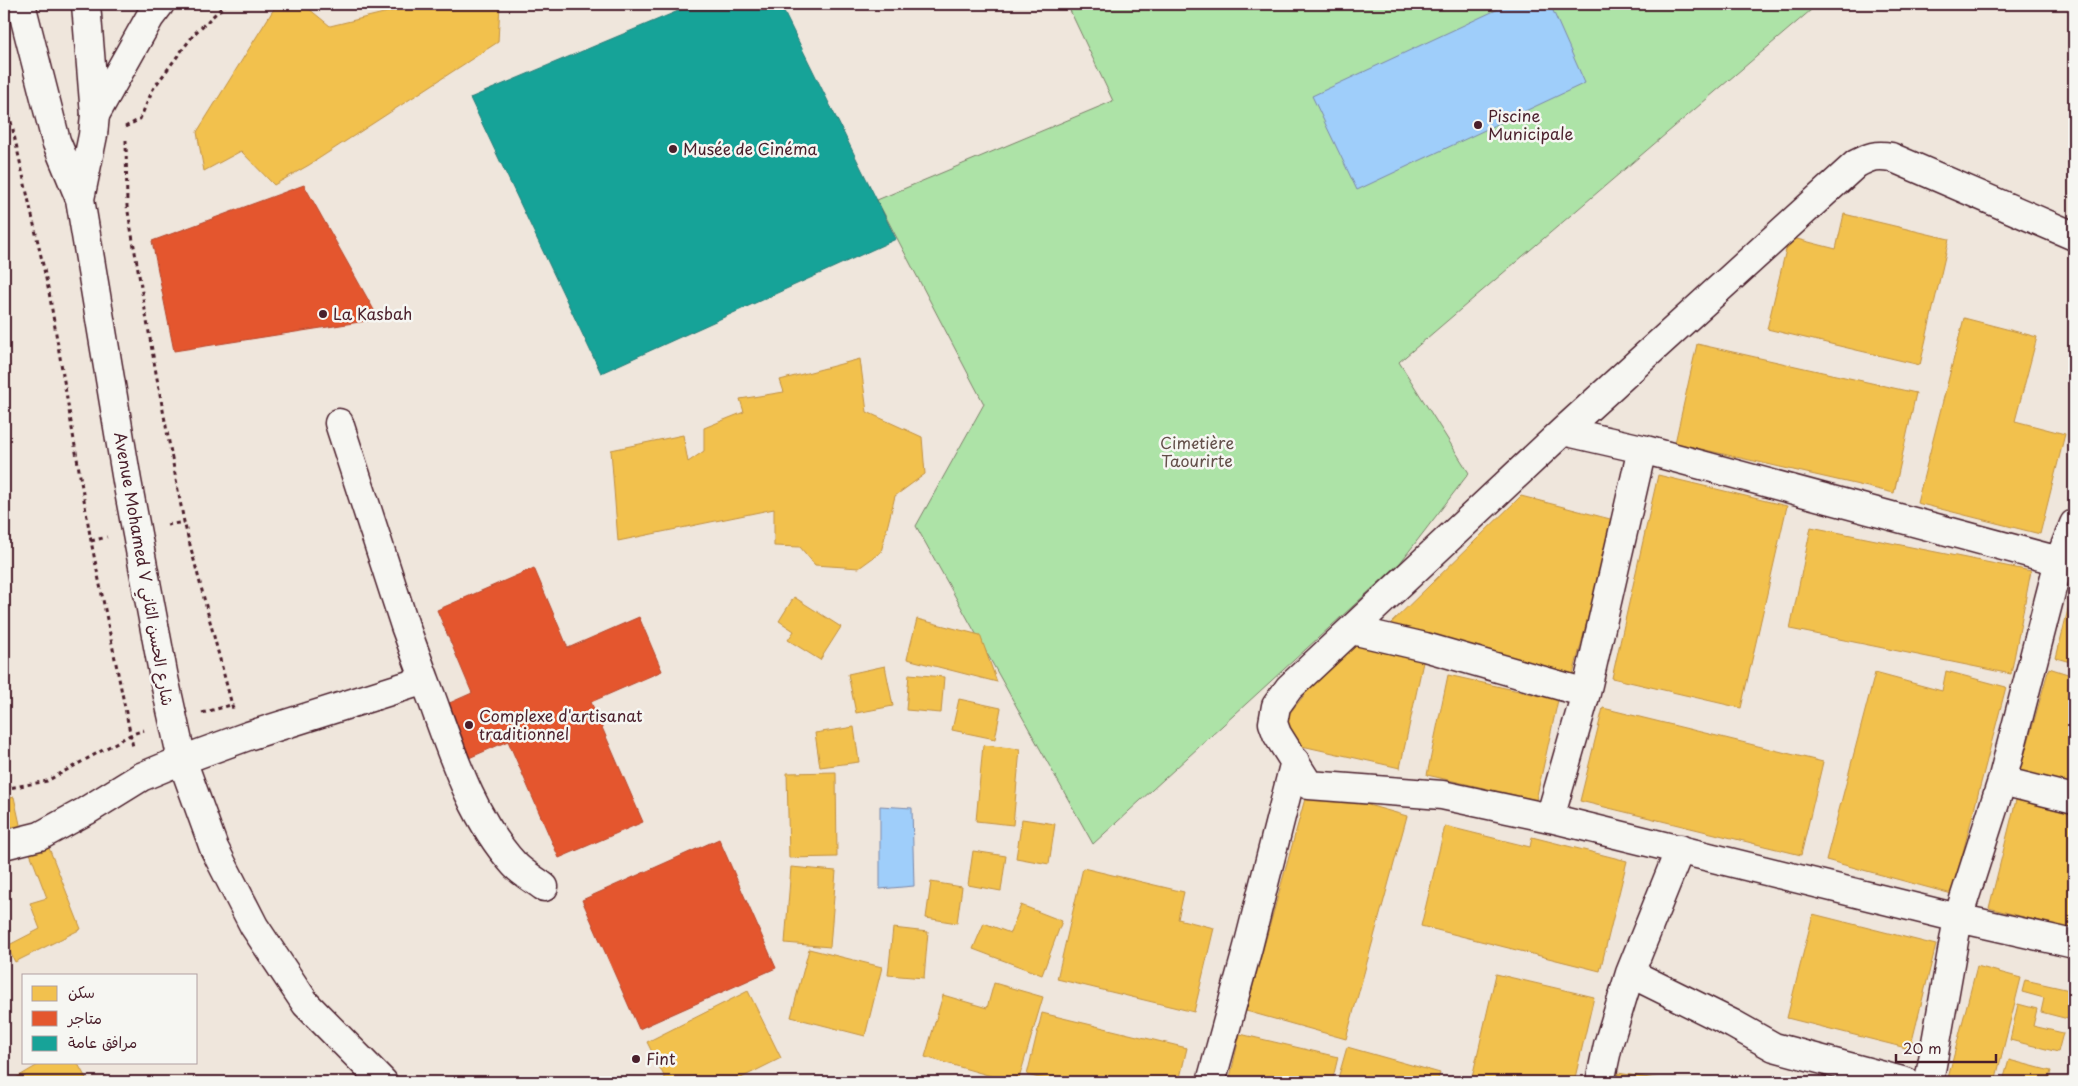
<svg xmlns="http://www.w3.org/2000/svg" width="2078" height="1086" font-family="'Playpen Sans','Playpen Sans Arabic',sans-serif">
	<rect width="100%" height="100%" fill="#efe6dc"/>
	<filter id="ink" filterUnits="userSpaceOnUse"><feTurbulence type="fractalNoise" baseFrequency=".02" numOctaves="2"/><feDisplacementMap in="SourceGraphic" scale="10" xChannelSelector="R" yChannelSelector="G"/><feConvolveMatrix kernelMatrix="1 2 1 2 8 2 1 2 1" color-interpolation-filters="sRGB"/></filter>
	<g filter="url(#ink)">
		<path fill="#ade3a7" stroke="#7c8169" d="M1067,4H1818L1399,362L1469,473L1400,563L1093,844L916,526L984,404L877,200L1113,101Z"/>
		<path fill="#9fcefa" stroke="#7d88a7" d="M1509,4H1550L1585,83L1357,190L1312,96Z
			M880,806L912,808L914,886L880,889Z"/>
		<path fill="#f2c14e" stroke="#c09044" d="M277,4H303L330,26L421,4H500L498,42L309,165L274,185L241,151L204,171L197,132Z
			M1844,214L1949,239L1920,365L1767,329L1789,237L1836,249Z
			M1964,318L2037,337L2015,421L2065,434L2040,534L1917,503Z
			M1697,344L1916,393L1894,493L1675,443Z
			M860,359L867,412L922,437L925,474L895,496L881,552L859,568L815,565L800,547L774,546V509L618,541L611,450L683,435L688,462L704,451V428L744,412L740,399L784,392L780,380Z
			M1658,475L1787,506L1741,708L1612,678Z
			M1521,496L1614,520L1572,678L1386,628Z
			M1811,527L2031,571L2011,674L1790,629Z
			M2074,585V663L2056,658Z
			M794,597L841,627L820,660L788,640L794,631L779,621Z
			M917,619L980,635L997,682L907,659Z
			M1352,636L1425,653L1400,768L1293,744L1285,719Z
			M885,666L893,706L856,713L848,674Z
			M2049,668L2074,676V784L2020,771Z
			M1946,671L2006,687L1952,894L1826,860L1875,673L1942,691Z
			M909,674L944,677L941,713L906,710Z
			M1448,675L1558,700L1536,800L1427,775Z
			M959,699L1001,708L995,739L952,730Z
			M1603,708L1823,762L1801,855L1580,801Z
			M854,727L859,762L820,767L815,733Z
			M983,745L1020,749L1013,825L976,821Z
			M836,772L837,857L789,858L787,773Z
			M1308,788L1407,816L1346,1039L1246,1011Z
			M14,797L21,829L4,833V800Z
			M2016,800L2074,814V930L1989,908Z
			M1022,819L1055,824L1049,864L1016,858Z
			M1445,826L1530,847L1532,837L1627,861L1600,971L1421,926Z
			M49,848L81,929L15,962L7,946L40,929L30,903L47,898L30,853Z
			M973,851L1006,856L1001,891L968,885Z
			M791,867L836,871L830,947L785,943Z
			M1083,868L1184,892L1178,919L1214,928L1194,1012L1057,979Z
			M931,882L962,887L957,923L926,918Z
			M1021,905L1062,921L1042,975L973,949L984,923L1010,933Z
			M1813,914L1936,945L1910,1049L1787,1018Z
			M893,928L928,932L924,978L888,975Z
			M809,949L882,967L865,1036L791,1017Z
			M1977,966L2021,978L1995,1082H1947Z
			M1496,974L1594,997L1574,1082H1471Z
			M2025,980L2074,991L2068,1019L2041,1012L2044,998L2022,992Z
			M994,983L1043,997L1018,1082H1012L925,1057L943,995L987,1008Z
			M748,991L781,1058L733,1082H667L647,1042Z
			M2018,1004L2037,1009L2033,1026L2063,1033L2058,1052L2010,1040Z
			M1042,1013L1187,1048L1179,1082H1055L1027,1075Z
			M1240,1034L1338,1057L1332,1082H1229Z
			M1347,1047L1440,1073L1437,1082H1337Z
			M2009,1060L2051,1071L2048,1082L2003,1081Z
			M43,1062H77L88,1082H9Z
			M1618,1073L1668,1081V1082H1617Z"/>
		<path fill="#e4572e" stroke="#b6462d" d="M304,185L379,319L174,351L152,241Z
			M534,568L568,648L639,617L662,671L591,702L643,822L559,858L508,741L469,758L445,705L472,693L437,610Z
			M719,839L776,968L639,1029L582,900Z"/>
		<path fill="#17a398" stroke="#267b77" d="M695,4H780L896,239L601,373L470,98Z"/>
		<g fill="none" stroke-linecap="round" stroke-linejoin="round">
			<defs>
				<path id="minor" d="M95,115L150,17L160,4
					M2074,236L1891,157C1876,154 1869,157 1856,164L1563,431L1289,688L1276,706L1273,723L1277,734L1309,785L1442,795L1550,818L1958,918L2074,944
					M339,423L405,626L425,680
					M1563,431L1642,449L2059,561
					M1352,630L1425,647L1586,693
					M2002,781L2074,799
					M1550,818L1586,693L1642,449
					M4,845L40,836L86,811L141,777L182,760L248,736L425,680C449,743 468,813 514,864C522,873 535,880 544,887
					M1630,973L1733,1024L1774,1047L1906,1082
					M1211,1082L1248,947L1295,761
					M1600,1082L1608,1045L1630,973L1680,849
					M1929,1082L1958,918L2002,781L2059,561L2074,524"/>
				<path id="major" d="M21,4L56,141L80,199L127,481L164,678L182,760L214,848L254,926L306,1004L383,1082
					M80,199L93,135L95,115L86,4"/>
			</defs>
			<use href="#minor" stroke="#4a1f2b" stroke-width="31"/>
			<use href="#major" stroke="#4a1f2b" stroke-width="31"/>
			<path stroke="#4a1f2b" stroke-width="3" stroke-dasharray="4 4" stroke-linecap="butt" d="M4,90L49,292L91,541L133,747
				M125,127L140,119L153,89L176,58L195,33L226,4
				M126,140L127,206L156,373L184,522L233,709
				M167,525L184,522
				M91,541L107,537
				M202,713L231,705
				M4,789L47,781L130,735L144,730"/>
			<use href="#minor" stroke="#f6f6f2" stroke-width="28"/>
			<use href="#major" stroke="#f6f6f2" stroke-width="28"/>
		</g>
	</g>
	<g fill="#4a1f2b" stroke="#f6f6f2" stroke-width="2">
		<circle cx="1478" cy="125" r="5"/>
		<circle cx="673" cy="149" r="5"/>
		<circle cx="323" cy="314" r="5"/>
		<circle cx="469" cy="725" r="5"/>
		<circle cx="636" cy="1059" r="5"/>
	</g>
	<g text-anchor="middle" stroke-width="5" stroke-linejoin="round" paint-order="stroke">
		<g font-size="16" fill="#4a1f2b" stroke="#f6f6f2" text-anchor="start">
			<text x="1488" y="122">Piscine<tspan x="1488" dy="18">Municipale</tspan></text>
			<text x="683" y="155">Musée de Cinéma</text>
			<text x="333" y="320">La Kasbah</text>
			<text x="479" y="722">Complexe d'artisanat<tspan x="479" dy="18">traditionnel</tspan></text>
			<text x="646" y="1065">Fint</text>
		</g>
		<g font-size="16" fill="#63504a" stroke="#f6f6f2">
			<text x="1197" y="449">Cimetière<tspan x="1197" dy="18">Taourirte</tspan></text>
		</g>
		<g font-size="16" fill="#4a1f2b" stroke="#f6f6f2">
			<text transform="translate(144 569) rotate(80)" y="6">Avenue Mohamed V شارع الحسن الثاني</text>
		</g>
	</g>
	<rect width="2078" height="1086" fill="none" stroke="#f6f6f2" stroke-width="20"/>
	<rect x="10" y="10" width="2058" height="1066" fill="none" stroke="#4a1f2b" stroke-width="2" filter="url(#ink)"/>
	<rect x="22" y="974" width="175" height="90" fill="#f6f6f2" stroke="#b1a0a2"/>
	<rect x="32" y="986" width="25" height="15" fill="#f2c14e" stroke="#b1a0a2"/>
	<text x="68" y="998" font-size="15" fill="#4a1f2b">سكن</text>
	<rect x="32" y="1011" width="25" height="15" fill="#e4572e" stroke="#b1a0a2"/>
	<text x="68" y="1024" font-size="15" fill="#4a1f2b">متاجر</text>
	<rect x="32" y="1036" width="25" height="15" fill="#17a398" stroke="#b1a0a2"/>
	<text x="68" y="1048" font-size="15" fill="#4a1f2b">مرافق عامة</text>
	<path d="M1896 1054v8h100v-8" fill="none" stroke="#4a1f2b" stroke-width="2.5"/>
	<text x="1903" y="1054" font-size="15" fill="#4a1f2b" stroke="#f6f6f2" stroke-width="4" paint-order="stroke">20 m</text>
</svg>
